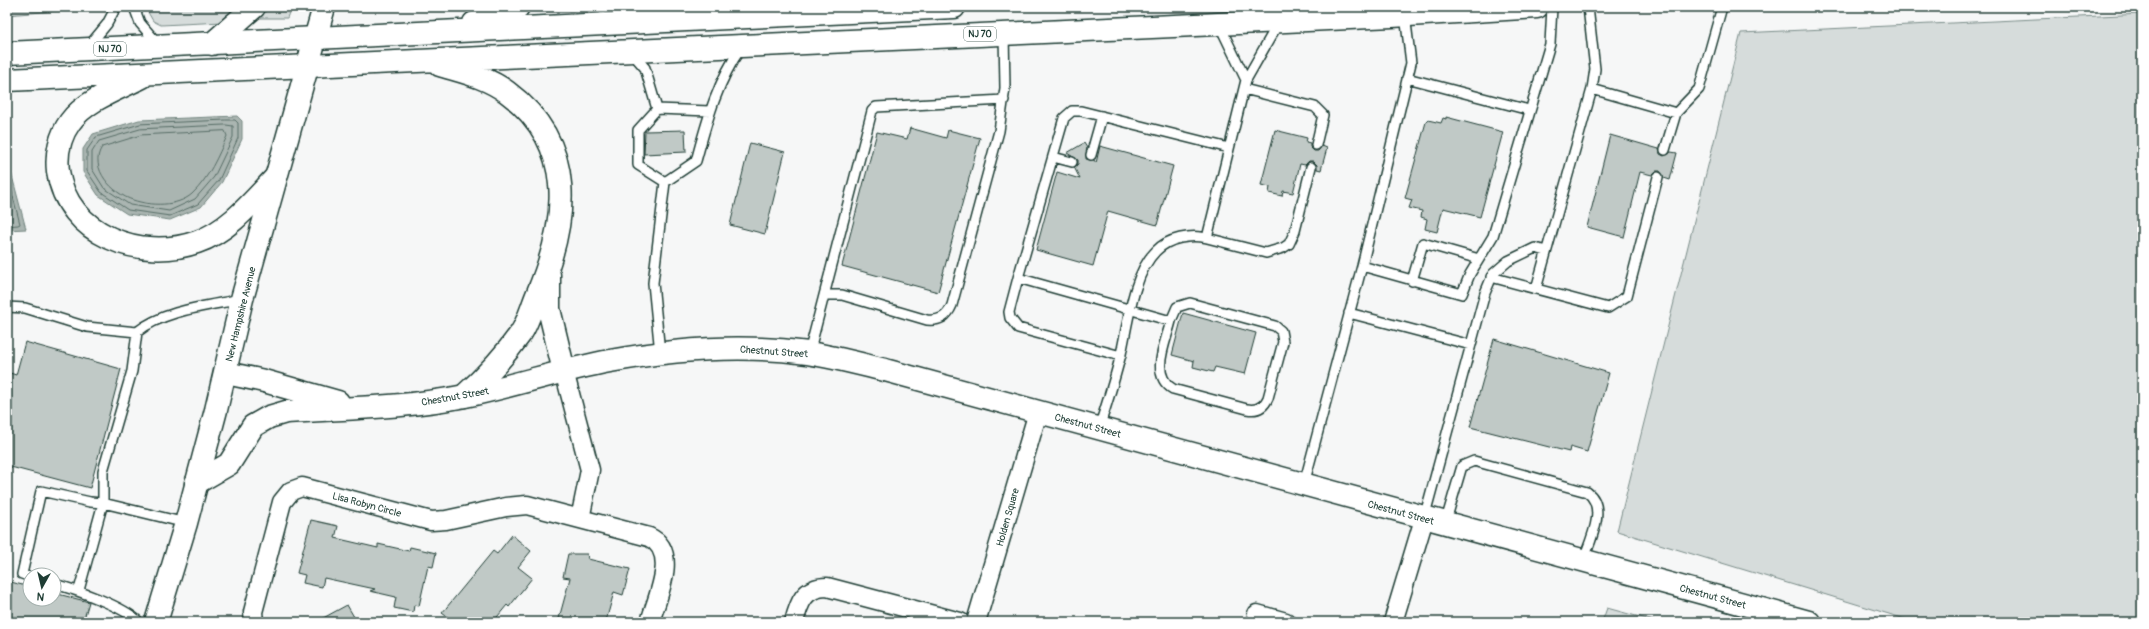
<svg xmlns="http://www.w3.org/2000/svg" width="2149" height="629" font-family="Pangolin,sans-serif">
	<rect width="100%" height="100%" fill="#f6f7f7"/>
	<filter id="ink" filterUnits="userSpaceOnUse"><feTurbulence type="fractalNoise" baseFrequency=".025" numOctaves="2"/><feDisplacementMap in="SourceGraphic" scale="8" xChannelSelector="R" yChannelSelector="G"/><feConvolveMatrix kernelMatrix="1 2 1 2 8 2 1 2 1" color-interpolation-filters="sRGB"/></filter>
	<g filter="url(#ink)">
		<path fill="#d6dcdb" stroke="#7a8c88" d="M7,7H68L66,10L7,15Z
			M145,7H246L223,22L161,25L153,21Z
			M267,7H291L287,18H257V16Z
			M2142,14V622H1915L1617,531L1741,33Z
			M1607,608L1658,622H1602Z"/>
		<path fill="#aab5b1" stroke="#72857f" d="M237,116L242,121V139L222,182L201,207L170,220L127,214L98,195L83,172V149L93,134L139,120Z
			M7,157L26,229L7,230Z"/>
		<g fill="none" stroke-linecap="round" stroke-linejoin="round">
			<path stroke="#576d66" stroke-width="1" d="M226,120H235L238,123V138L219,180L198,204L170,216L128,210L101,192L87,171V150L96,137L140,124Z
				M226,125L233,126V137L214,177L195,199L169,211L130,205L104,188L92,169V152L99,141L140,129Z
				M225,131L227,136C218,156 209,178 192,194C177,207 151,206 133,200C113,194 88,168 102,147L141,135Z
				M7,173L20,224L18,225L7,226"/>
		</g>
		<path fill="#c0c9c6" stroke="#1f3d34" d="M1446,117L1503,132L1480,217L1443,208L1437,232L1425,229L1427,219L1421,217L1422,211L1409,208L1412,200L1405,198L1426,122L1428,120L1441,123L1443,118L1446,119Z
			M910,128L946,138L948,130L980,138L938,292L842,266L877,132L907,139Z
			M685,130L686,152L644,154L645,131Z
			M1275,130L1307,138L1306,142L1310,143V147L1314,151H1318L1322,146L1327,148L1321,170L1317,169V165L1313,161H1309L1305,165L1300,164L1293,193L1283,191L1282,196L1269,193L1270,187L1261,185Z
			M1610,135L1659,149L1660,154L1664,156L1671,152L1677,153L1670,180L1664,178L1660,171H1656L1652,175L1640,172L1624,237L1587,227Z
			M750,143L785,152L765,234L730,225Z
			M1084,143L1087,148L1086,159L1094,160L1096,163L1100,146L1173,166L1157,225L1108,211L1093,266L1036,250L1057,172L1080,179L1074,167L1078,164V160L1067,153Z
			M1183,313L1256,333L1245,374L1215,367L1213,372L1193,367L1194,361L1172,355Z
			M1494,339L1609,373L1587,452L1570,447L1569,452L1470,427Z
			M25,342L121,369L90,488L7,466V372L16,375Z
			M311,520L338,526L335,538L378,548V544L409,551L410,547L436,553L433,567L428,566L419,606L414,605L413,612L394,608L396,597L370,591L375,589L324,578L322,587L303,583L305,575L297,573Z
			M512,535L531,551L518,567L532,578L509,607L507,605L493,622H454L442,613L493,551L497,554Z
			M568,554H587L588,559L630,569L623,595L614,592L606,621L558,622L570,578L563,577Z
			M7,581L30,587V599H54V593L89,602L83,622H7Z
			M347,605L357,622H316Z"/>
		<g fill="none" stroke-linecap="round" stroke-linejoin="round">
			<defs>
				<path id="service" d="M134,7L140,23L158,44
					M1219,24L1246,80L1279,22
					M88,47L107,24L116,7
					M632,53L645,68L657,109
					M1407,78L1529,110
					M1244,89L1315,107L1323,115L1316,145
					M1592,89L1676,113
					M1665,150L1676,113L1699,89L1722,7
					M1091,155L1102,116
					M1053,157L1072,162
					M665,182L638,165V130L657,109L710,111
					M1207,238L1266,253L1283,248L1289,244L1295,231L1311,167
					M1362,266L1462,294L1470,274L1493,236L1550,44L1552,7
					M1491,277L1608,308L1627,296L1658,177
					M1018,278L1171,321L1177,307L1190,303L1275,326L1281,331L1283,342L1268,398C1264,407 1257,411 1247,409L1173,389C1149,375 1166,342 1171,321
					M1412,281L1423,243L1479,259
					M1536,289L1592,89L1595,69L1588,7
					M825,295H842L927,320C940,321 947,317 952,305L999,131L1005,88L1004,33
					M7,307L25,308L87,327L137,332
					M1349,313L1471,345
					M660,353L653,283L665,182L696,161C707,121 717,82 741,48
					M809,353L872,111L876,107L1004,100
					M1121,356L1018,328L1010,318L1009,312L1018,278L1064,118L1072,111H1081L1229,148
					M1099,428C1107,403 1115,379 1121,354C1128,324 1133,273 1156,251C1168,238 1191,234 1207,238L1246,80
					M1304,484L1362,266L1411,63L1405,15
					M1424,518L1485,293L1493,274L1508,261L1535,248L1546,251
					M1445,524L1462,466L1474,461L1587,492C1608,507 1590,541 1583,561
					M30,577L22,574L41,491L90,502L103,503L186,523
					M54,584C77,590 123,606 139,622
					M79,590L103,503V471L132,371L137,332C164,310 208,306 241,299"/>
				<path id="minor" d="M564,371L590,470L580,519
					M1257,614L1286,622
					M254,622L253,612L282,502L291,491L302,487L431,521L446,520L506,507L527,505L649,537C680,551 657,597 650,622
					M794,622C799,603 804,587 827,587L960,622
					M976,622L1038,412
					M1393,622L1424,519"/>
				<path id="tertiary" d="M226,373L264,381L338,402
					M196,483L229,464L253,426L269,417L286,412C345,408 406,408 465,396C514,386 561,370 610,361C675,349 742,344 808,353C834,357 860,364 885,370L1809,622"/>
				<path id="secondary" d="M156,622L186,523L216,410L242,299L324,7"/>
				<path id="trunk" d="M474,23L518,7
					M212,44L254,7
					M7,53L954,7
					M440,65C463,72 487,77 507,92C578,145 568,222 537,295C532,307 528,322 521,333C504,357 485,377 464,396
					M142,77C118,89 86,100 70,122C60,136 56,154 58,171C67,235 141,262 197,242C229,231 253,201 276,177
					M7,80L1392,16L1537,7
					M549,275V309L564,371"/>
			</defs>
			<use href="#service" stroke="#1f3d34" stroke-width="12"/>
			<use href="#minor" stroke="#1f3d34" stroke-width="21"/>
			<use href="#tertiary" stroke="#1f3d34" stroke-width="25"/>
			<use href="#secondary" stroke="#1f3d34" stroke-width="25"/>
			<use href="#trunk" stroke="#1f3d34" stroke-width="25"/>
			<use href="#service" stroke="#fff" stroke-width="9"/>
			<use href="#minor" stroke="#fff" stroke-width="18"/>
			<use href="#tertiary" stroke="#fff" stroke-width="22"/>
			<use href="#secondary" stroke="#fff" stroke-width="22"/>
			<use href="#trunk" stroke="#fff" stroke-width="22"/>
		</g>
	</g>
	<g text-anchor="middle" stroke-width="3" stroke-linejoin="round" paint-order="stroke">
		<g fill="#fff" stroke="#627771" stroke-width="1">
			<rect x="964" y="27" width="32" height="14" rx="3"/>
			<rect x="94" y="42" width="32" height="14" rx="3"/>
		</g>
		<g font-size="9" font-weight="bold" fill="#1f3d34">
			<text x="980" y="37">NJ 70</text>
			<text x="110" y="52">NJ 70</text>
		</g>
		<g font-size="10" fill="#1f3d34" stroke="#fff">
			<text transform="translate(240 314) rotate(-76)" y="4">New Hampshire Avenue</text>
			<text transform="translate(774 351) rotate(4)" y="4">Chestnut Street</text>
			<text transform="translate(455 396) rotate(-10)" y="4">Chestnut Street</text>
			<text transform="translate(1088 425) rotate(15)" y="4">Chestnut Street</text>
			<text transform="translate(367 504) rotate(15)" y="4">Lisa Robyn Circle</text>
			<text transform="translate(1401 512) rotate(15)" y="4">Chestnut Street</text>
			<text transform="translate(1007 517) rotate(-74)" y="4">Holden Square</text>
			<text transform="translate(1713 596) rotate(15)" y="4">Chestnut Street</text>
		</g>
	</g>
	<rect width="2149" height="629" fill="none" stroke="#fff" stroke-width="24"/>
	<rect x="12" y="12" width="2125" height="605" fill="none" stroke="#1f3d34" stroke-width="1.5" filter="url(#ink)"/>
	<g transform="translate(42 587) rotate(188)"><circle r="19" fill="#ffffff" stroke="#a5b1ae"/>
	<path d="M0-3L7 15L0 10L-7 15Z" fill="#1f3d34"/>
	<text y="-6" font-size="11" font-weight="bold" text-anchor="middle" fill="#1f3d34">N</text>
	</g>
</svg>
